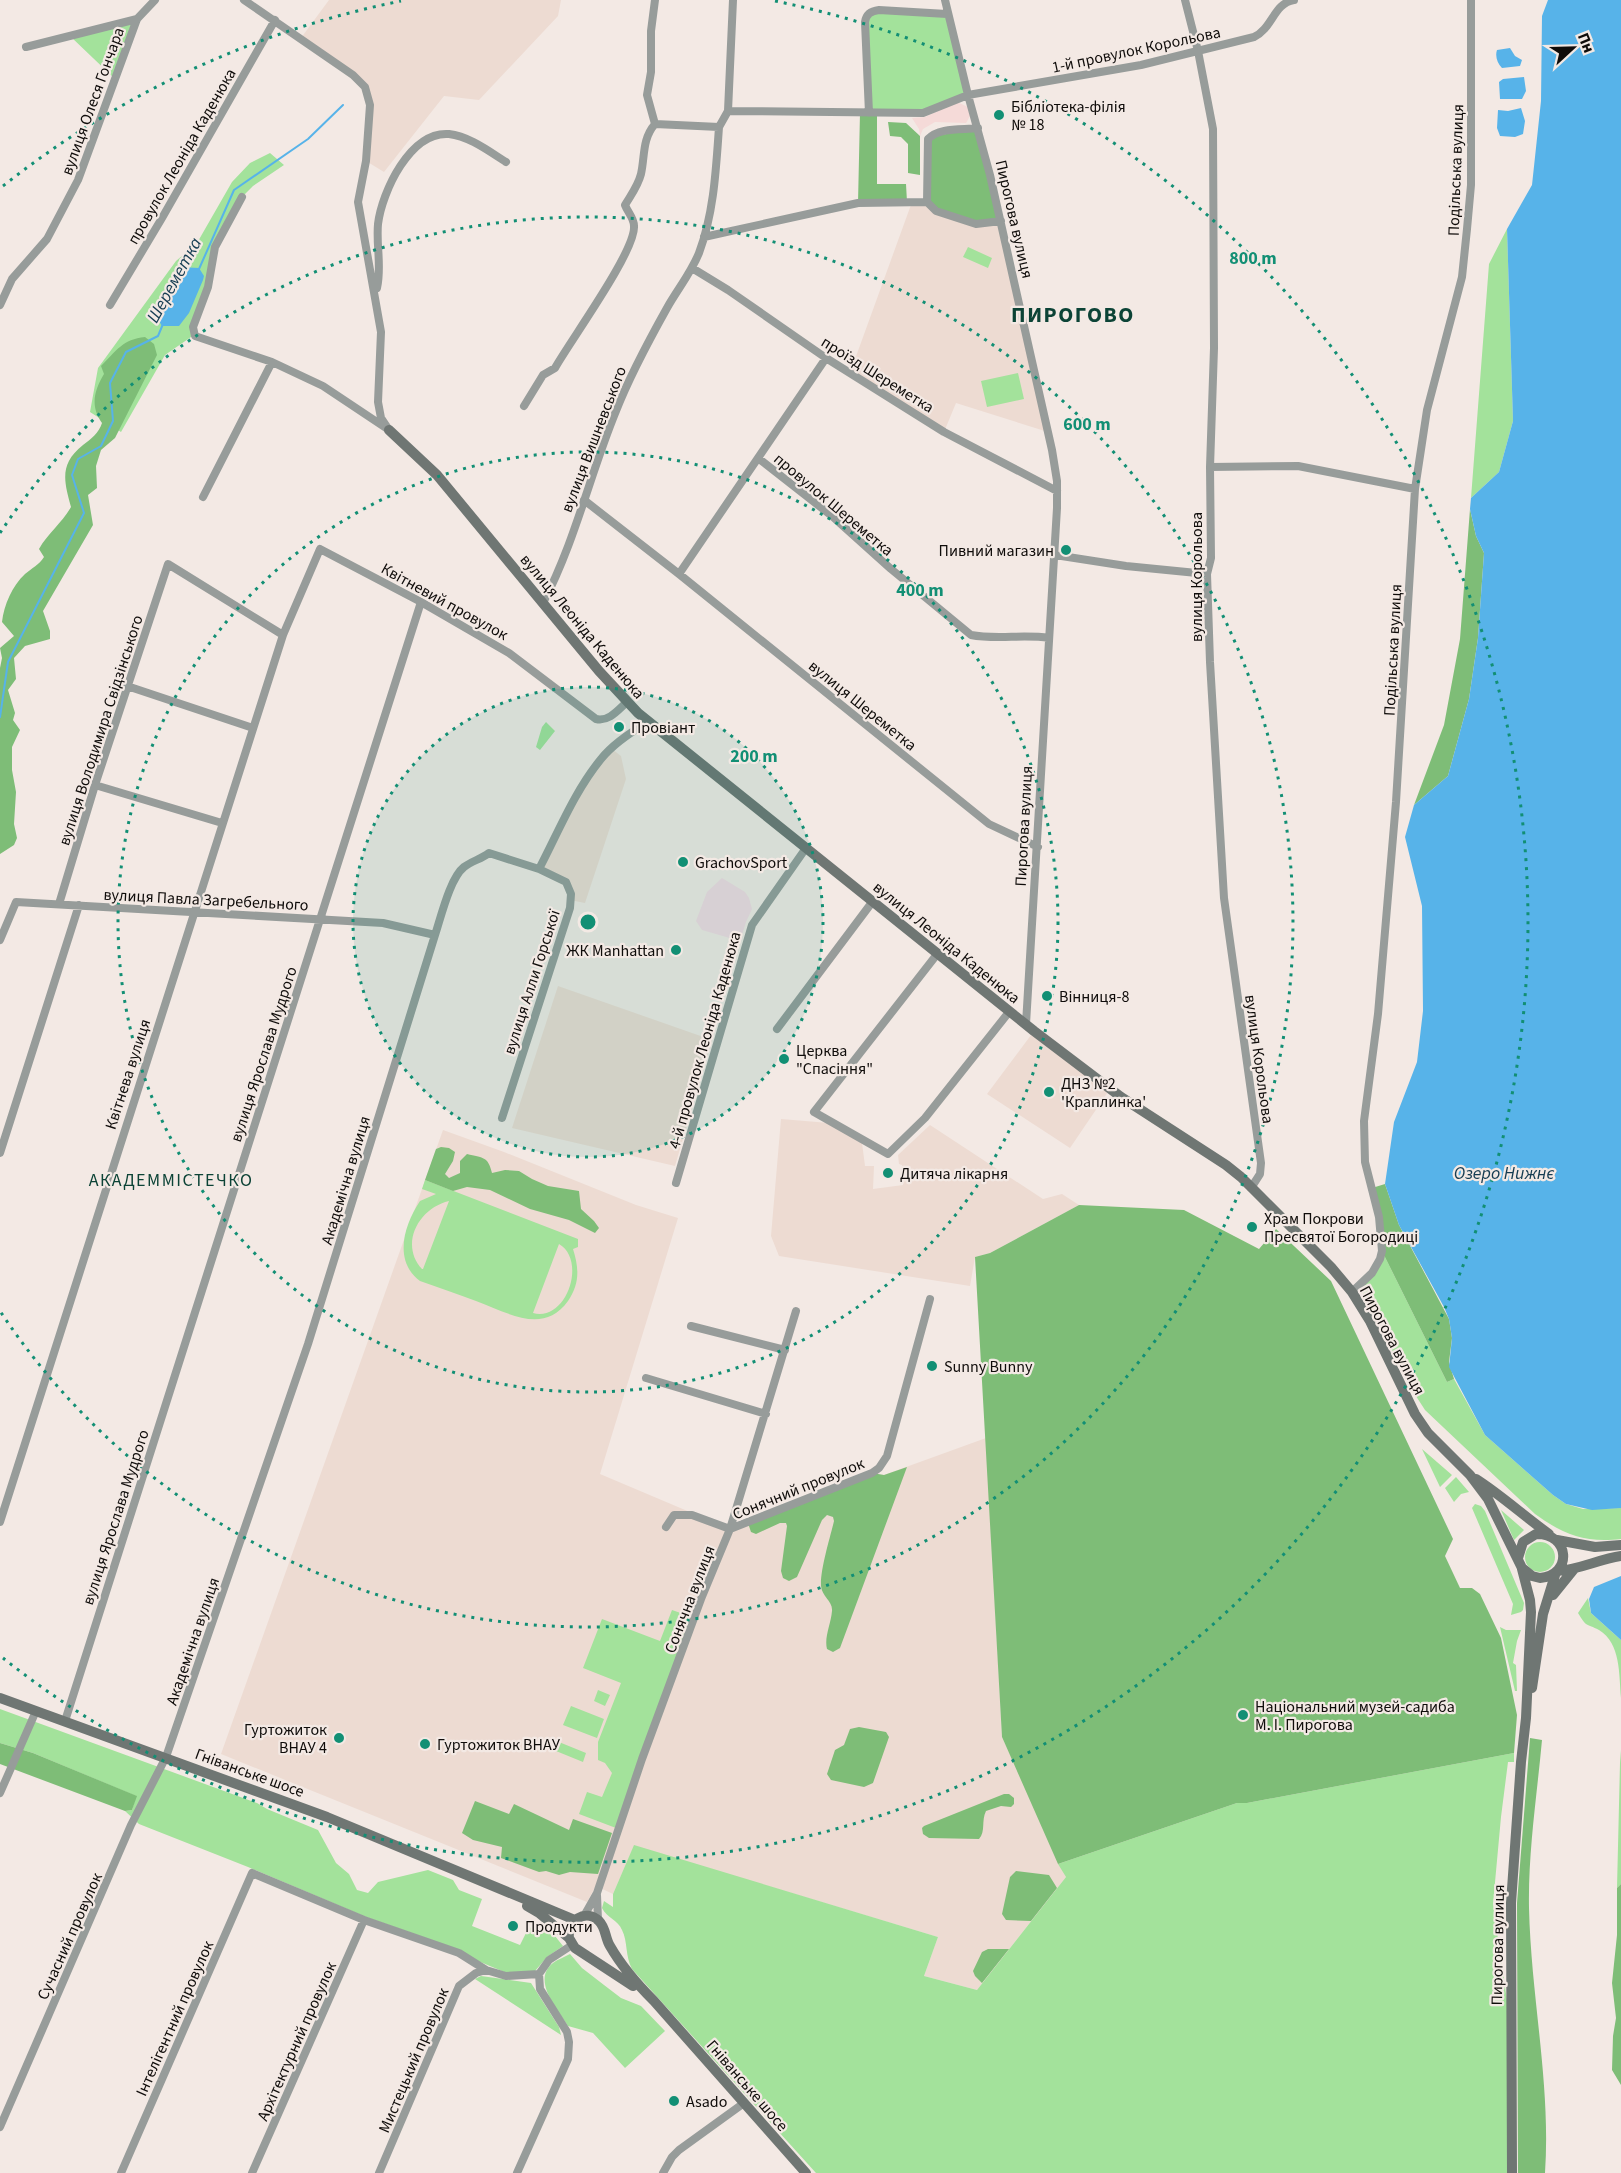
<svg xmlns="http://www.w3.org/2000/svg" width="1621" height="2173" font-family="'Source Sans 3',sans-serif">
	<rect width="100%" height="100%" fill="#f3e9e4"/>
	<path fill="#f5dad8" d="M957,102L968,107L970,116L966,123L935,122L923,129L920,136L919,129L912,118L925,117Z"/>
	<path fill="#eddbd2" d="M329,0H561L558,16L479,100L444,96L384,172L366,161L370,105L365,87L301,38Z
		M912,202L1001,221L1048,432L956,403L944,432L850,373Z
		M612,749L621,756L626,779L585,903L570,900L566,882L539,869L582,787Z
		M558,986L712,1040L675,1166L512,1128Z
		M1034,1031L1110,1089L1070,1148L987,1094Z
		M781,1119L829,1123L862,1143L865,1166H874L873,1189L903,1185L902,1165L899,1164L898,1155L930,1125L1043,1199L1062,1194L1079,1205L990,1253L975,1257L970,1286L779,1256L771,1236Z
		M443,1130L504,1152L636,1205L678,1218L600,1474L730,1529L872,1473L884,1475L986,1438L1002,1737L1066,1877L977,1990L924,1976L938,1937L634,1846L613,1894L596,1886L587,1902L221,1754Z"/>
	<path fill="#f3dae2" d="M722,878L745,892L749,898L752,909L746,922L740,941L702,930L696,921L707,892Z"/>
	<path fill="#a3e29b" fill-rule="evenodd" d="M869,13L947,14L968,95L923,113H869Z
		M137,19L116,80L70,36Z
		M270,153L284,165L253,186L242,197L224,228L191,337L165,355L121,432L90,412L98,368L176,261L197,243L232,182L250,163Z
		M1507,229L1513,421L1499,472L1471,498L1489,264Z
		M968,247L992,258L988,268L963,257Z
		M1018,373L1024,399L987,407L981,381Z
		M546,722L555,731L540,750L536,747L542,727Z
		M425,1180L578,1239V1247L573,1249C579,1268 580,1284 568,1301C543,1336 507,1312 476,1301C458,1294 439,1288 420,1281C393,1261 404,1225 420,1201L436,1194L422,1189ZM449,1201L423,1269H422C399,1244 419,1208 449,1201ZM559,1244C587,1260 567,1322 533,1313Z
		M1382,1251L1447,1382L1454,1379L1485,1435L1553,1495L1566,1504L1583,1509L1621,1508V1539C1585,1543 1564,1535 1535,1514L1425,1410L1414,1393L1360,1287Z
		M1422,1449L1452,1475L1440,1487Z
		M1456,1477L1469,1492L1461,1494L1454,1502L1445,1488Z
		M1475,1504L1481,1506L1485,1511L1524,1603L1523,1610L1521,1612L1511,1615L1513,1604L1472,1508Z
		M1501,1510L1524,1530L1514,1540Z
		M1525 1557a15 15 0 1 1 30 0a15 15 0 1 1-30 0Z
		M1588,1598L1591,1613L1621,1640V1698C1619,1675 1621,1643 1599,1630C1586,1623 1587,1628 1578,1613Z
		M672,1610L695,1618L616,1828L579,1814L587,1792L602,1797L612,1773L605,1763L598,1760V1742L621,1683L583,1668L602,1619L660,1641Z
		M1500,1627L1506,1630H1521L1517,1641L1513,1663L1516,1665L1517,1691H1515Z
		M598,1690L610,1695L605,1706L594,1701Z
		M571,1706L604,1719L597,1738L563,1725Z
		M0,1709L257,1803L267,1809L318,1830L336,1863L349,1874L357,1890L368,1893L378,1882L428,1870L453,1880L459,1890L482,1899L472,1926L520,1945L529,1927L555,1936L563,1946L547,1957L535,1971L509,1974L478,1961L460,1950L366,1917L248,1867L139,1824L125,1811L132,1810L136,1796L33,1753L0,1743Z
		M554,1740L586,1753L583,1762L556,1751L552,1746Z
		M1621,1750V1884L1617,1888L1620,1763Z
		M1514,1753V1762H1508L1501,1817L1493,1904L1512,2035V2173H816L632,1969C625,1956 628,1942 622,1930C618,1920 607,1918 602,1908L604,1901L613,1907V1894L634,1845L938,1937L924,1976L977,1990L1066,1877L1058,1864L1237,1803H1247Z
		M570,1954L582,1968L604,1985L621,1998L641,2006L665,2031L625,2068L593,2033L568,2026C558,2010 531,1980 553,1963C558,1959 565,1957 570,1954Z
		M481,1976L531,1983L559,2027L561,2035L475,1979Z"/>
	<path fill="#7ebd77" d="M860,113H877V184H906L907,202L858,203Z
		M888,122L906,123L920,136V175L908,173V144L901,137L890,136Z
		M978,128L1001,221L976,224L930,207V137Z
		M145,337L154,344L157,355L115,438L101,450L96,466L97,488L88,495L93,525L43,611L50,631V639L25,646L14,658L16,679L8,690L15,713L13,720L20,730L12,747V770L16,792L14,824L17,838L14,845L0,854V668L2,658L0,648L14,636L2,622C4,605 12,586 25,574C32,568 39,565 44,557L39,549C48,533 62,523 71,507C64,481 59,464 83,445C91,439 99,433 102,423C90,406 94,391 104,374L101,366C116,351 123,339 145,337Z
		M1470,509L1476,536L1484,553L1478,638L1469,699L1448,776L1414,805L1444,725L1460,639Z
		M441,1147L449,1148L455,1152L453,1161L445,1174L449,1178L460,1173V1161L467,1154C483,1158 488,1156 492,1173L505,1170L519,1171L532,1179L548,1186L579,1191L581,1209L594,1221L599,1228L595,1233L569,1220L530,1209L490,1190L467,1187L453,1191L425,1180L436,1149Z
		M1385,1184L1399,1225L1449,1319L1452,1338L1449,1362L1454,1379L1447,1382L1382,1251L1372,1188Z
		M1079,1205L1184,1210L1259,1249L1276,1229L1331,1281L1453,1539L1445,1556L1460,1588H1472L1480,1594L1501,1638L1517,1715L1514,1753L1247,1803H1237L1058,1864L1002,1737L975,1257L990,1253Z
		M907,1467L840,1648L833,1652L827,1649C824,1637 831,1624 832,1611C833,1601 822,1597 821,1586C820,1570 830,1538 834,1521L833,1517L827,1515L822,1520L797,1577L789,1581L783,1578L781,1571L787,1526L786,1523H780L756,1534L751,1532L748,1523L872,1473L884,1475Z
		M859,1727L886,1732L889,1737L873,1783L864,1787L831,1780L827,1774L835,1750L844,1745L850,1729Z
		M1530,1738L1542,1740C1537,1795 1528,1852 1529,1908C1531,1997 1551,2085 1545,2173H1518L1517,1903Z
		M0,1743L33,1753L137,1796L132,1810L125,1811L0,1764Z
		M1004,1794H1009L1014,1798V1804L1011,1807L1001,1806L986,1811C981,1821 986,1831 979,1839L929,1838L923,1834L922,1828L924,1826Z
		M475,1801L509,1814L514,1804L569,1830L573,1819L612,1833L598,1874L570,1872L559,1875L546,1871L539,1872L501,1858L502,1847L473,1840L462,1833Z
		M1016,1871L1049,1875L1057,1888L1031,1921L1006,1920L1002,1914L1010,1877Z
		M1621,1884V2085L1612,2070L1613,2036L1616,2018L1612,1983L1617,1935V1888Z
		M988,1949H1009L982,1983L975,1976L973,1971L982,1952Z"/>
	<path fill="#57b3e9" d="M1548,0H1621V1508L1592,1510L1566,1504L1553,1495L1485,1435L1449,1367L1452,1338L1449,1319L1444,1307L1399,1225L1385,1184L1394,1122L1417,1062L1423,1011L1422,906L1405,837L1414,805L1448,776L1469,699L1478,638L1484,553L1476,536L1470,509L1471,498L1499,472L1513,421L1507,229L1532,185L1541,101L1542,16Z
		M1510,48L1515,56L1522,60L1520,66L1502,68C1497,63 1495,56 1497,50Z
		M1524,77L1526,91L1522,99H1500L1499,82L1503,79Z
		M1521,108L1525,121L1523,134L1515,137L1500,136L1497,128L1498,110L1508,111Z
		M179,267L199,268L204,276L203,280L189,313L179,326H162C159,321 155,314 156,308C157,305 177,269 179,267Z
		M1621,1576V1640L1591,1613L1589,1599L1594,1587Z"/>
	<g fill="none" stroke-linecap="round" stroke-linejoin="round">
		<path stroke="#57b3e9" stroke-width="2" d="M199,269L234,190L308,139L343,105
			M0,717L8,662L84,513L72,475L78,459L101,446L113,421L110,383L126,352L158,336L163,324"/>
		<path stroke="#979c9a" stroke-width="8" d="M244,0L353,75L365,87L370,105L366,161L358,202L381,332L378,402L381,418L389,430
			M945,0L968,95L990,175L1052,450L1057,481V508L1026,1024
			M1185,0L1198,51L1213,129L1214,348L1210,467L1211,558L1207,574L1210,662L1224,898L1261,1163L1260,1174L1251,1188
			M26,47L137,19
			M728,111L923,113L968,95L1141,65L1254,37C1272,29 1274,3 1294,0
			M869,113L865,22C866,14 871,11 879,10L947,14
			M719,127L728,111L733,0
			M978,128C962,130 939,127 928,139L927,202L936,211L976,224L1001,221
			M242,197L215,247L208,287L193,327L195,336L272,362L323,386L386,428
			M704,237L858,203L927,202
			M692,268L728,290L826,358L944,432L1057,491
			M377,288C382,267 376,246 378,224C382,192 410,131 449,134C469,136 490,152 506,162
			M0,305L12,279L47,239L78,180L137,19L155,0
			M110,305L162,218L275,20
			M524,406L543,375L555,368C570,341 636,251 634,226C634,218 628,213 625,205C631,195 638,186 641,174C645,156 642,139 655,124
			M758,458L832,516L891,569L971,635C996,640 1023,634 1049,638
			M1210,467L1298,466L1415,489
			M203,497L272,362
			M584,500L679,574L989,824L1038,847
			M1055,555L1126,566L1207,574
			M679,574L826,358
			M543,603C575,542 590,474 616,411C630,375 648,342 667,308C677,290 691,273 699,253C714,213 716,169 719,127L655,124L647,95L651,72V31L655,0
			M127,686L253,728
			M95,785L222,823
			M59,904L95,785L168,564L283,635
			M0,940L16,902L383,923L435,935
			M938,953L814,1112L888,1154L925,1118L1009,1012
			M777,1029L873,901
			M502,1118L570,908L571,894L566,882L539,869
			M0,1153L79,905
			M676,1183L752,925L806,848
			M1352,1292L1372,1273L1380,1259L1382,1251L1379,1217L1365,1162L1364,1121L1378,1014L1396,802L1415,489L1427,410L1462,277L1467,229L1471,185V0
			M691,1326L785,1350
			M646,1378L766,1414
			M0,1522L283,635L320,549L421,602L509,653L596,719C609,722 618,710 627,702
			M666,1527L674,1515H692L730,1529L872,1473L879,1468L887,1456L930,1299
			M65,1721L421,602
			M0,1793L36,1711
			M597,1895L598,1920
			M584,1916L597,1893L642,1759L701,1599L730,1529L796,1311
			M0,2127L131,1825L166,1757L308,1344L435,935C441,917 450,878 464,867C472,861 481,859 489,853L539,869C558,833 574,792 601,759C613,744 631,732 648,722
			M121,2173L252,1873L364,1920L459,1953L486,1970L506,1976L539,1974L549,1960L572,1945
			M252,2173L364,1920
			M379,2173L459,1986L476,1973L486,1970
			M517,2173L568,2059L569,2042L567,2032L540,1989L539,1974
			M663,2173L672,2157L679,2150L744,2103"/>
		<path stroke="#6f7673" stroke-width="10" d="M389,430L437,475L599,671L638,713L1034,1031L1121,1097L1226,1165L1241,1177L1331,1267L1352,1292L1370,1321L1415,1414L1428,1433L1470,1475L1488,1499L1522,1568L1532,1576L1540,1578C1573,1575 1570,1533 1536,1534L1523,1542L1518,1558
			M1476,1479C1501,1495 1524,1516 1549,1534
			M1557,1540L1595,1547L1621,1545
			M1557,1571C1579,1570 1599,1559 1621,1556
			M1553,1595L1574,1569
			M1532,1688L1543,1614L1556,1572
			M0,1698L327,1817L575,1920
			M527,1906L539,1913L569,1938L575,1948L633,1986
			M569,1938C567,1921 585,1908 599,1921C606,1928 605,1938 610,1946C622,1967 637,1984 654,2001L806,2173
			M1512,2173L1511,1903L1521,1762L1526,1718L1531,1612L1530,1600L1522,1569"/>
	</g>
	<circle cx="588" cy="922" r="235" fill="#128f74" fill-opacity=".12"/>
	<g fill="none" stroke="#128f74" stroke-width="3" stroke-dasharray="3 6">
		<circle cx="588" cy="922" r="235"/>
		<circle cx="588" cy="922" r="470"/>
		<path d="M0 533A705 705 0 1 1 0 1311"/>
		<path d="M3 186A940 940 0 0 1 401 1M775 1A940 940 0 1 1 3 1658"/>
	</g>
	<g fill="#128f74" stroke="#f3e9e4" stroke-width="2">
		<circle cx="999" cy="115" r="6"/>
		<circle cx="1066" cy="550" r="6"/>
		<circle cx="619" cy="727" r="6"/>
		<circle cx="683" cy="862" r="6"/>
		<circle cx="676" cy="950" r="6"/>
		<circle cx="1047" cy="996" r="6"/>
		<circle cx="784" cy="1059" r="6"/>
		<circle cx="1049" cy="1092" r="6"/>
		<circle cx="888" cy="1173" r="6"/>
		<circle cx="1252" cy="1227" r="6"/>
		<circle cx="932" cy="1366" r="6"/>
		<circle cx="1243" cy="1715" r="6"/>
		<circle cx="339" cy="1738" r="6"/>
		<circle cx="425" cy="1744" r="6"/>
		<circle cx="513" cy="1926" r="6"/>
		<circle cx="674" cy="2101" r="6"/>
	</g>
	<g text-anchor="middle" stroke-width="4.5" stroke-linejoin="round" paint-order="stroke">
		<g font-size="16" fill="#0f0c0a" stroke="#f3e9e4">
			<text transform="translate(1136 49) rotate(-12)" y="6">1-й провулок Корольова</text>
			<text transform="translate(92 101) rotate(-70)" y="6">вулиця Олеся Гончара</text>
			<text transform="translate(181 156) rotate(-60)" y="6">провулок Леоніда Каденюка</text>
			<text transform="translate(1455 170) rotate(-88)" y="6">Подільська вулиця</text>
			<text transform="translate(1015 219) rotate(77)" y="6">Пирогова вулиця</text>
			<text transform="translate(878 374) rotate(32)" y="6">проїзд Шереметка</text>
			<text transform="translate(593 439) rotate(-69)" y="6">вулиця Вишневського</text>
			<text transform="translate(834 504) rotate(40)" y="6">провулок Шереметка</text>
			<text transform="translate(1196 577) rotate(-90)" y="6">вулиця Корольова</text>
			<text transform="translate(445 601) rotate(29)" y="6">Квітневий провулок</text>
			<text transform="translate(583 626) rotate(50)" y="6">вулиця Леоніда Каденюка</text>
			<text transform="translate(1392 650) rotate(-87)" y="6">Подільська вулиця</text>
			<text transform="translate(863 705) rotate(39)" y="6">вулиця Шереметка</text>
			<text transform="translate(100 730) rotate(-72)" y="6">вулиця Володимира Свідзінського</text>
			<text transform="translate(1023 826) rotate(-87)" y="6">Пирогова вулиця</text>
			<text transform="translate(206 899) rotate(3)" y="6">вулиця Павла Загребельного</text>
			<text transform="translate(947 942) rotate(39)" y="6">вулиця Леоніда Каденюка</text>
			<text transform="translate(531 982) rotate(-72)" y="6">вулиця Алли Горської</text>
			<text transform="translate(704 1040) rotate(-74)" y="6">4-й провулок Леоніда Каденюка</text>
			<text transform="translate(263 1054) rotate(-72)" y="6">вулиця Ярослава Мудрого</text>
			<text transform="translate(1260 1059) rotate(82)" y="6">вулиця Корольова</text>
			<text transform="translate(127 1074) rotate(-72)" y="6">Квітнева вулиця</text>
			<text transform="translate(345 1180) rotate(-73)" y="6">Академічна вулиця</text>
			<text transform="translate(1393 1340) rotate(62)" y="6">Пирогова вулиця</text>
			<text transform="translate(798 1488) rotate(-22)" y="6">Сонячний провулок</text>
			<text transform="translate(115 1517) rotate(-72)" y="6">вулиця Ярослава Мудрого</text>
			<text transform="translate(689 1599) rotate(-69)" y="6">Сонячна вулиця</text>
			<text transform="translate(192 1641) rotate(-71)" y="6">Академічна вулиця</text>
			<text transform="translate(250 1772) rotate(20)" y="6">Гніванське шосе</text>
			<text transform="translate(69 1936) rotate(-66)" y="6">Сучасний провулок</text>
			<text transform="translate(1497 1945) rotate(-89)" y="6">Пирогова вулиця</text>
			<text transform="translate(174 2018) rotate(-66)" y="6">Інтелігентний провулок</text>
			<text transform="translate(296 2041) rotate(-66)" y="6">Архітектурний провулок</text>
			<text transform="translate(413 2060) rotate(-67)" y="6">Мистецький провулок</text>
			<text transform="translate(748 2085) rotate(49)" y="6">Гніванське шосе</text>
		</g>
		<g font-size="16" fill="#0f0c0a" stroke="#f3e9e4" text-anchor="start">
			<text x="1011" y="112">Бібліотека-філія<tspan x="1011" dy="18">№ 18</tspan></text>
			<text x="1054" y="556" text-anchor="end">Пивний магазин</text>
			<text x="631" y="733">Провіант</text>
			<text x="695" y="868">GrachovSport</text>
			<text x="664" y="956" text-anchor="end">ЖК Manhattan</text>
			<text x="1059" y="1002">Вінниця-8</text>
			<text x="796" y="1056">Церква<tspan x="796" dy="18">"Спасіння"</tspan></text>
			<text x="1061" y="1089">ДНЗ №2<tspan x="1061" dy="18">'Краплинка'</tspan></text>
			<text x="900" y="1179">Дитяча лікарня</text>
			<text x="1264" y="1224">Храм Покрови<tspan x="1264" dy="18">Пресвятої Богородиці</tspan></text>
			<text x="944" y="1372">Sunny Bunny</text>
			<text x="1255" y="1712">Національний музей-садиба<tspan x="1255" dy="18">М. І. Пирогова</tspan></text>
			<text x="327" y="1735" text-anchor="end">Гуртожиток<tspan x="327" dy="18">ВНАУ 4</tspan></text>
			<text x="437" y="1750">Гуртожиток ВНАУ</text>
			<text x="525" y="1932">Продукти</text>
			<text x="686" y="2107">Asado</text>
		</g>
		<g font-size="18" font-style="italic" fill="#153c52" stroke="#f3e9e4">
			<text transform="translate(174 280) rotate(-61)" y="6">Шереметка</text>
			<text x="1504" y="1179">Озеро Нижнє</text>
		</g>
		<g font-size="18" letter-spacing="1.5" fill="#0c4336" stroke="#f3e9e4">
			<text x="171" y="1186">АКАДЕММІСТЕЧКО</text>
		</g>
		<g font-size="22" font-weight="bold" letter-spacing="1.5" fill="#0c4336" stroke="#f3e9e4">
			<text x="1073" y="322">ПИРОГОВО</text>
		</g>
	</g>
	<circle cx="588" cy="922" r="9" fill="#128f74" stroke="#f3e9e4" stroke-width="3"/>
	<g font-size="18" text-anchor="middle" font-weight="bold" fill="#128f74" stroke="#f3e9e4" stroke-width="4.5" stroke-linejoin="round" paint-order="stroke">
		<text x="1253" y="264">800 m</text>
		<text x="1087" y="430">600 m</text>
		<text x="920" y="596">400 m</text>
		<text x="754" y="762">200 m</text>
	</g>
	<g transform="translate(1573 48) rotate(68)" stroke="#f3e9e4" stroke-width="4.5" paint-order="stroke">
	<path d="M0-4.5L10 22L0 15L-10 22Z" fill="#0f0c0a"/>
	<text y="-9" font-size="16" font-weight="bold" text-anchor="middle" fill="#0f0c0a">Пн</text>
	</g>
</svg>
